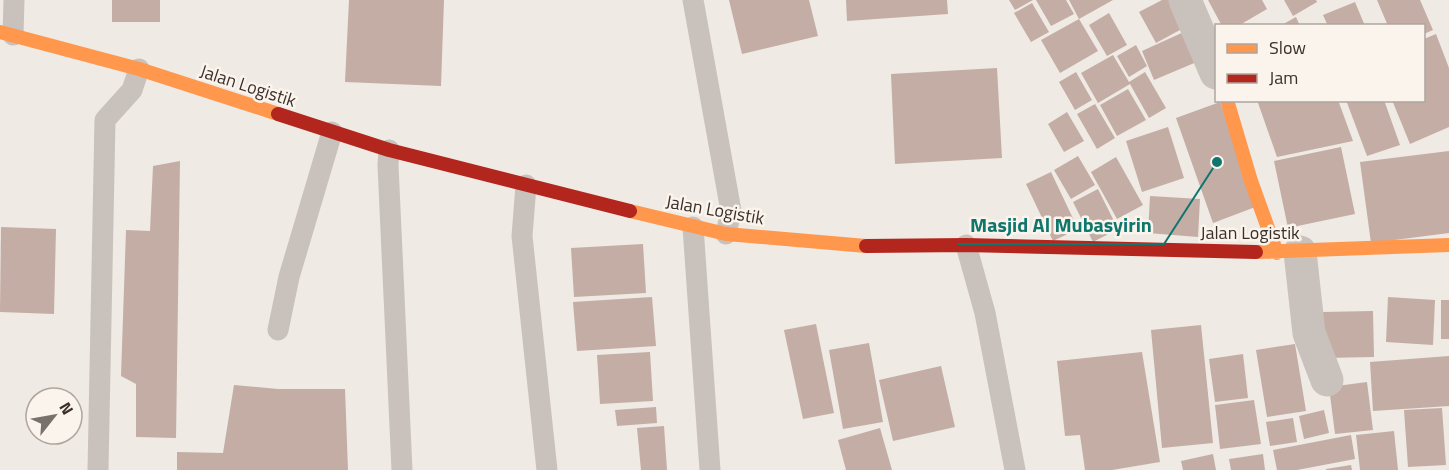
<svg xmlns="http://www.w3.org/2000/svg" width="1449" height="470" font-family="'Titillium Web',sans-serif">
	<rect width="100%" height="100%" fill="#efeae4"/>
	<path fill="#c4ada5" d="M112,0H160V22H112Z
		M349,0H444L441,86L345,82Z
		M729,0H809L818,36L742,54Z
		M846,0H947L948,14L847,21Z
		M1009,0H1033L1015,10Z
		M1036,0H1066L1074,14L1051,26Z
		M1069,0H1113L1079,19Z
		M1162,0H1177L1191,24L1156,43L1139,12Z
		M1208,0H1262L1267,9L1238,26H1222Z
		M1284,0H1316L1317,2L1293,16Z
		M1377,0H1420L1433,30L1424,34V26H1388Z
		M1355,2L1365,26H1328L1323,15Z
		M1032,3L1049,32L1031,42L1014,13Z
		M1109,13L1127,45L1107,56L1089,25Z
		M1296,17L1300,26H1280Z
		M1079,19L1098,51L1060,73L1041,40Z
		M1186,31L1199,61L1154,80L1142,51Z
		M1436,34L1449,68V127L1410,144L1392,100H1424V39Z
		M1136,45L1147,66L1129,77L1117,56Z
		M1113,55L1129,82L1145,72L1166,108L1149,118L1130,84L1098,103L1081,73Z
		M997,68L1002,158L895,164L891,74Z
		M1076,72L1092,100L1075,110L1059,82Z
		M1128,89L1146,120L1117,136L1100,105Z
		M1257,100H1338L1353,141L1277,157Z
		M1346,100H1384L1400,145L1367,156Z
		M1220,102L1258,206L1213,223L1176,118Z
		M1095,104L1115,138L1097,149L1077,114Z
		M1067,112L1084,141L1064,152L1048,124Z
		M1168,127L1184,178L1142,192L1126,141Z
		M1341,147L1355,214L1288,228L1274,161Z
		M1449,151V233L1371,243L1360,162Z
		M1078,156L1095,185L1071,199L1054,170Z
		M1116,157L1143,205L1117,219L1091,172Z
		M180,161L176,438L136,437V384L121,376L126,230L150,231L153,166Z
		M1051,172L1078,229L1053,241L1026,184Z
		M1098,189L1118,229L1093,242L1073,202Z
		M1150,196L1200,199L1198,237L1148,233Z
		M1,227L56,229L54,314L0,312Z
		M643,244L646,293L574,297L571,248Z
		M652,297L656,346L577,351L573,302Z
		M1388,297L1435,300L1433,345L1386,342Z
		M1441,300H1449V339H1441Z
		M1373,311L1374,357L1323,358L1322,312Z
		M816,324L834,413L803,419L784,330Z
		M1201,325L1213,443L1162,448L1151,330Z
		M869,343L883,422L843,429L829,350Z
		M1295,344L1306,411L1267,417L1256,350Z
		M650,352L653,401L600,404L597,355Z
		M1142,352L1160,462L1112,470H1085L1080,435L1065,436L1057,361Z
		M1243,354L1248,398L1215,402L1209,359Z
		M1449,356V406L1373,411L1370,362Z
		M941,366L955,427L893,441L879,380Z
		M1367,382L1373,430L1335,434L1329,387Z
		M234,385L278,389H345L348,470H177V452L223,453Z
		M1254,400L1261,444L1220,449L1215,405Z
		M656,407L657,423L617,426L615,410Z
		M1442,408L1446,465L1408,467L1404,410Z
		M1324,410L1329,433L1304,439L1299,416Z
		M1293,418L1297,442L1270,446L1266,422Z
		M664,426L667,470H641L637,428Z
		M880,428L892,470H846L838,440Z
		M1394,431L1398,470H1360L1356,435Z
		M1351,435L1355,459L1297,470H1277L1273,450Z
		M1213,454L1216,470H1183L1181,461Z
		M1263,454L1265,470H1231L1229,459Z
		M1351,465L1352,470H1326V469Z"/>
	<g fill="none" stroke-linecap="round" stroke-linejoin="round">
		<path stroke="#c9c2bc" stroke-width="21" d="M693,0L731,211L726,234
			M13,35L14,0
			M389,150L388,165L402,470
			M526,185L522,236L547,470
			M693,227L710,470
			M966,245L985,313L1015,470
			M278,330L289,277L332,132
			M98,470L105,120L132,90L139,69"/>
		<path stroke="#c9c2bc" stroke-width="33" d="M1185,0L1216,73
			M1300,252L1309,333L1327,380"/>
		<path stroke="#ff974d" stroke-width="14" d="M0,32L139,69L278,114
			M1227,100L1251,181L1277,253
			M630,211L726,234L866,246
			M1256,252L1449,245"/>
		<path stroke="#b3261e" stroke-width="14" d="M278,114L389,150L630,211
			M866,246L966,245L1256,252"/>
	</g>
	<g text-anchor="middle" stroke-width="5" stroke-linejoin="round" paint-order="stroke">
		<g font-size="18" fill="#3b2f2a" stroke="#fbf4ec">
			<text transform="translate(248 86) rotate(18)" y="6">Jalan Logistik</text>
			<text transform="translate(715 210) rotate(10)" y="6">Jalan Logistik</text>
			<text x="1250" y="239">Jalan Logistik</text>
		</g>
	</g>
	<path fill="none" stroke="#0f766e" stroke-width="2" d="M1217 162L1164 244H958"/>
	<circle fill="#0f766e" stroke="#fbf4ec" stroke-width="2" cx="1217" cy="162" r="6"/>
	<g font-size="20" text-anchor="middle" font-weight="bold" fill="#0f766e" stroke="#fbf4ec" stroke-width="5" stroke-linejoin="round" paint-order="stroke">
		<text x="1061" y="232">Masjid Al Mubasyirin</text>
	</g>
	<rect x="1215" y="24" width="210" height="78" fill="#fbf4ec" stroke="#aea59e" stroke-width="1.5"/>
	<rect x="1227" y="44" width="30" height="9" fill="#ff974d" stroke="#aea59e" stroke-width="1.5"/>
	<text x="1269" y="54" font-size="18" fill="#3b2f2a">Slow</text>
	<rect x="1227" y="74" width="30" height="9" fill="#b3261e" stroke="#aea59e" stroke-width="1.5"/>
	<text x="1269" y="84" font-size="18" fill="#3b2f2a">Jam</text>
	<g transform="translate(54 416) rotate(59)"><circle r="28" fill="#fbf4ec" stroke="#aea59e" stroke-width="1.5"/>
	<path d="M0-4.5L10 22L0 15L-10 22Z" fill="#7a706b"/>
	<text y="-9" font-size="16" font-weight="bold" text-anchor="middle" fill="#3b2f2a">N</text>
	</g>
</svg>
